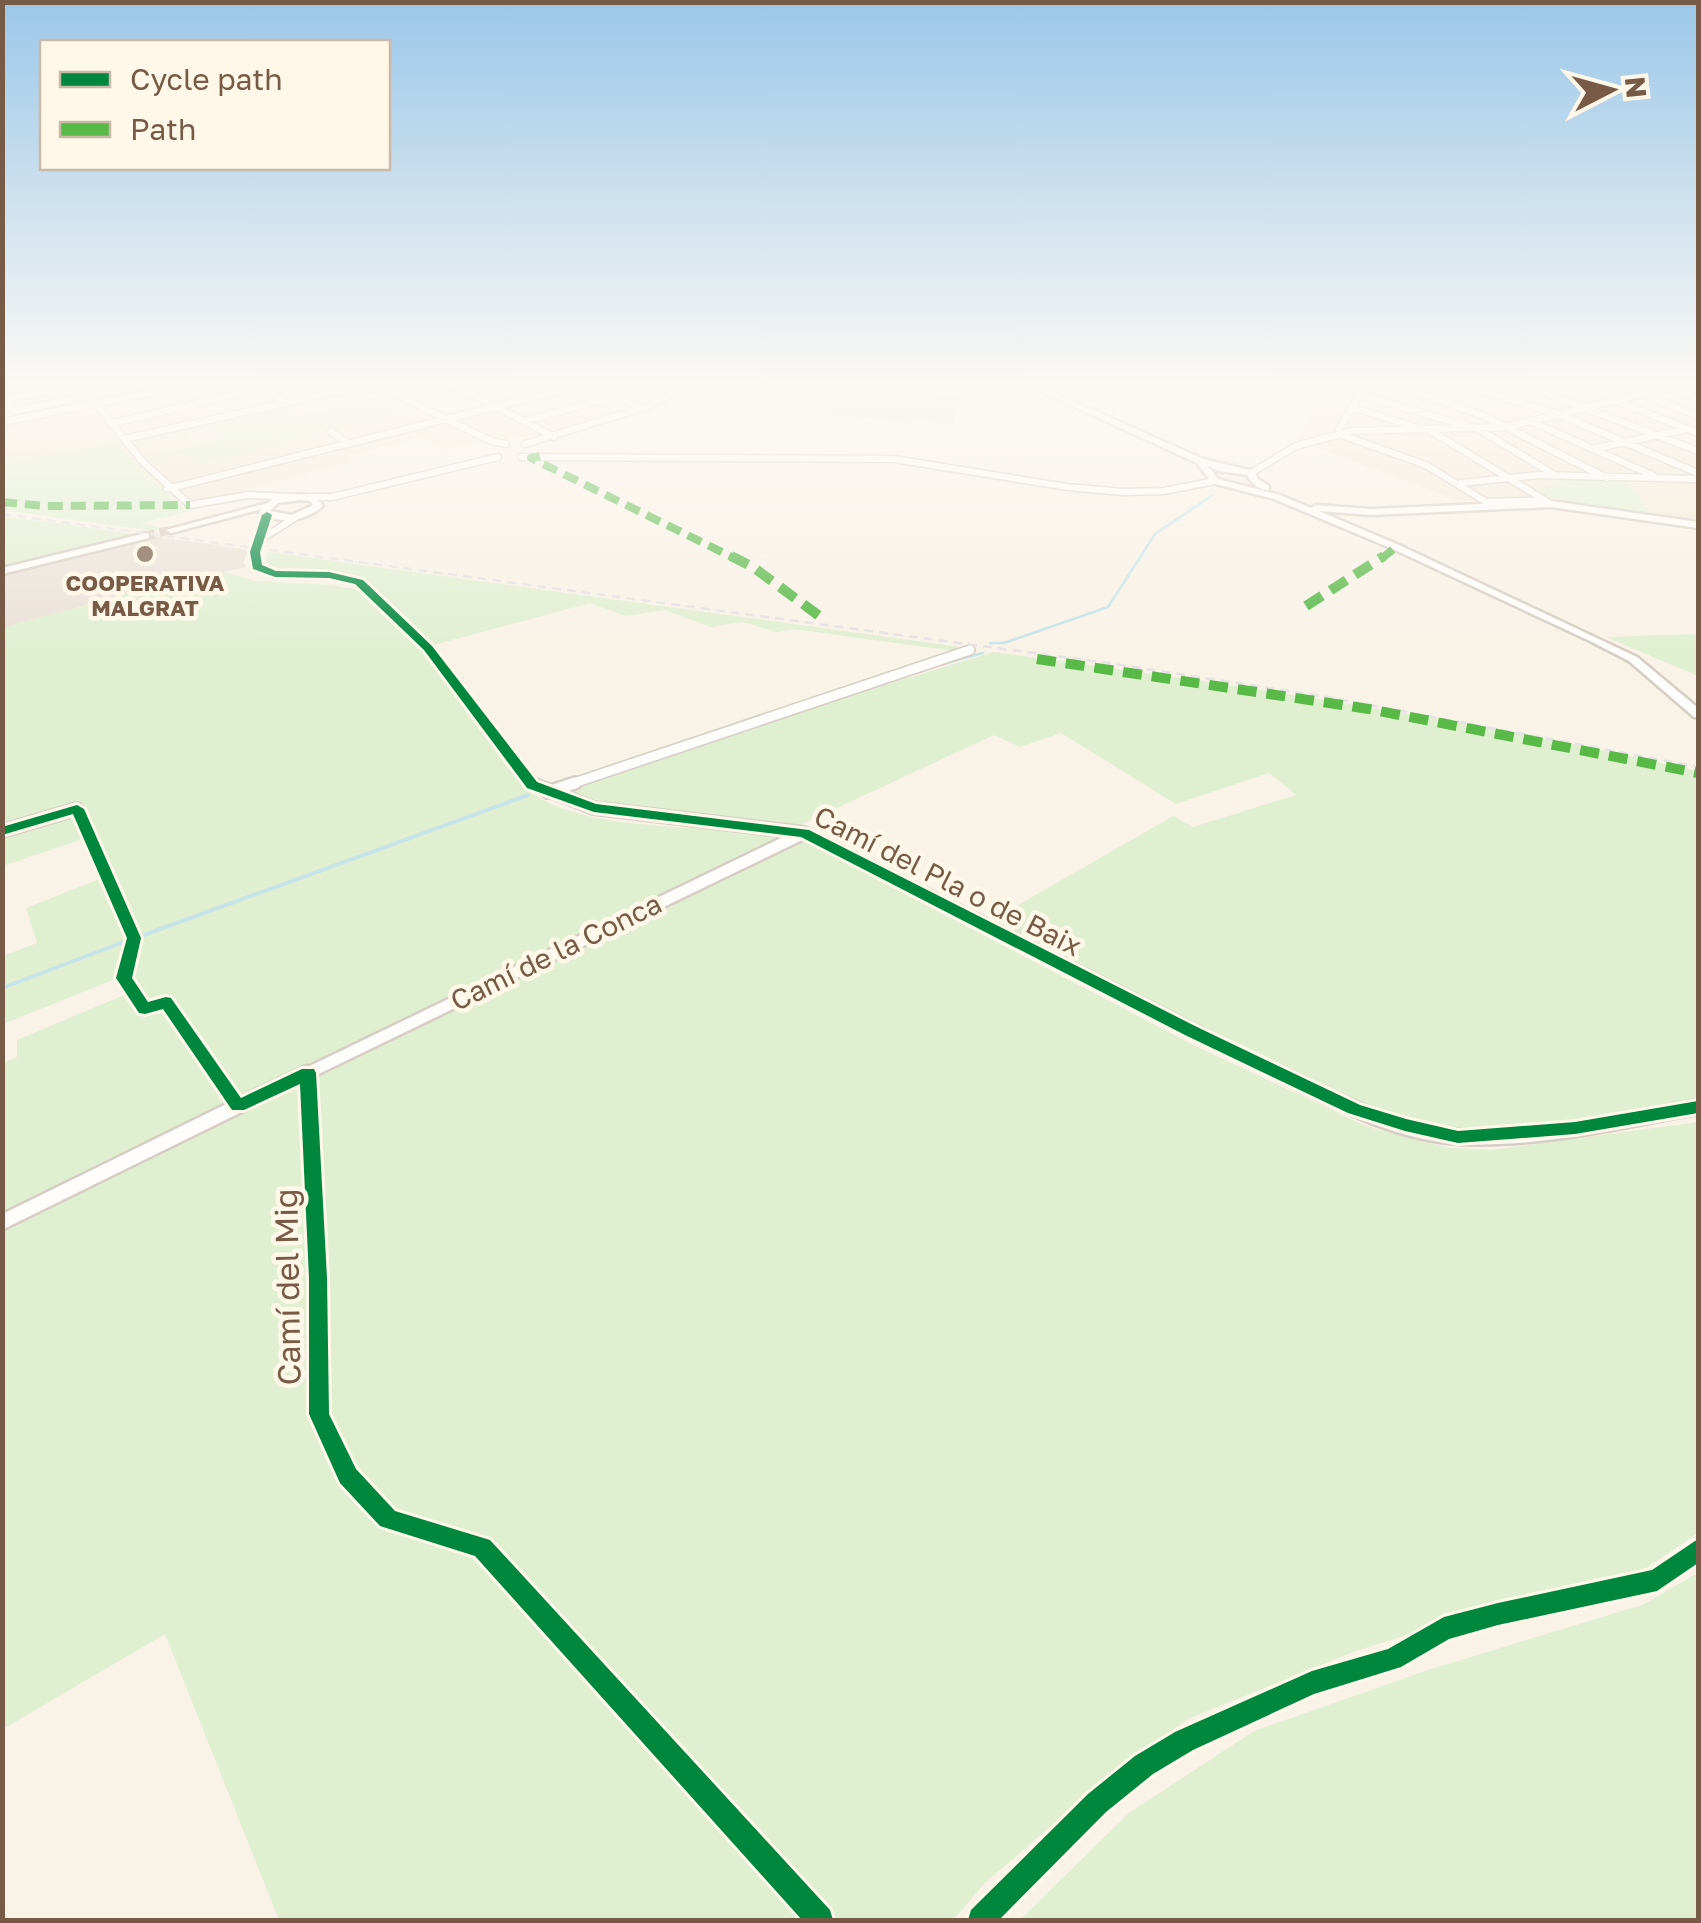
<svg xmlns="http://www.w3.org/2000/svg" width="1701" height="1923" font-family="'Golos Text',sans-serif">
	<rect width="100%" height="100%" fill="#f8f2e7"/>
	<path fill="#f4e9d7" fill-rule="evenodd" d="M3,381H685L630,408L532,437L497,436L446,450L423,437L349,455L353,461L182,506L145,474L118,442L3,464ZM388,395L373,403L413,409L198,465L185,454L146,457L225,437L215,427L137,445L277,406L294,417Z
		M1323,381H1555L1583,389L1597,386L1586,381H1681L1698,389V519L1651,515L1558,498L1459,501L1297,440L1326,389L1328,384Z"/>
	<path fill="#eae2d9" d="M157,537L250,550L243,562L246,567L121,595L3,628L2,575Z"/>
	<path fill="#e1efd1" d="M794,381H932L925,395L964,398L952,425L912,417L909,423L833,415Z
		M388,395L393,398L374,404L379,406L399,402L414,409L198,465L185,454L148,462L145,457L224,438L215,427L137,445L134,439L278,406L294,417Z
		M118,442L145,474L188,512L141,523L163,528L153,531L3,510V464Z
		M1549,478L1626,481L1654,517L1565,503L1533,489L1556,485Z
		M2,516L157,537L3,575Z
		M268,552L967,648L962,652L794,629L776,632L743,622L711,627L664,610L626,616L590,603L433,645L366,581L353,574L276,571L266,561Z
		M224,572L255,581L333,585L364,591L424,649L526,789C593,840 722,819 804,841L1195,1046L1368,1127L1449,1148L1491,1150L1698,1122V1533L1636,1575L1542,1592L1356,1651L1188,1719L1104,1780L985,1883L953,1920H279L165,1634L3,1729V1063L17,1057V1040L124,995L120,977L3,1024V956L37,943L26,908L102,878L89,837L3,866L2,628L121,595Z
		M1698,634V676L1606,637Z
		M994,652C1230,684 1466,718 1698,771V1100L1545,1126L1465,1131L1404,1118L1316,1085L987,923L1173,816L1193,827L1296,795L1269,773L1176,804L1061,733L1020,747L994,735L798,826L677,815L558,792L773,719Z
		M1698,1573V1920H1020L1129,1813L1254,1731L1428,1670L1642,1605Z"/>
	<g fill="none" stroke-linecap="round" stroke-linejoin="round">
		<path stroke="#c8e3e8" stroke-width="2.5" d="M990,643H1004L1108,607L1155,534L1213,495
			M935,666L983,653"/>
		<path stroke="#c8e3e8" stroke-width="4" d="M138,937L528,795
			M2,988L129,940"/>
	</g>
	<path fill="#e3d8cc" stroke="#e1d6c9" stroke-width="2.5" d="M415,381H431L452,391L421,399L395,385Z"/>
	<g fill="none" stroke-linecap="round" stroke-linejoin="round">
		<path stroke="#d8ccbf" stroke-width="9" stroke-dasharray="9 5" stroke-linecap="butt" d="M146,536L171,530"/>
		<defs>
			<path id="street-far4" d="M77,381L143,462L190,505L248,495L295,497
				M253,381L284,402
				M447,381L554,437
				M1386,381L1484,416L1607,478
				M1447,381L1555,413L1698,473
				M1514,381L1698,451
				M1609,381L1698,416
				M2,382L9,381
				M586,382L641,408
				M377,385L491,441L506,444
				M1667,387L1698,398
				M610,395L641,381
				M1360,395L1478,429L1553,474
				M90,396L138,385L133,381
				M2,400L14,411L70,400
				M3,400L61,389
				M1614,400L1698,433
				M1352,407L1415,427
				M524,421L614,397
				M1530,421L1654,476
				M2,422L211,381
				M113,423L264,388
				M1431,431L1551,504
				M331,432L350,444
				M1340,434L1339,429L1368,381
				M1344,436L1426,465L1491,505
				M124,439L380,382
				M525,444L649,406L694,381
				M1592,449L1688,429
				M521,457L894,459L1067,487L1123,492L1164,491L1215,481
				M1251,473L1296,446L1352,431L1506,427L1683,384
				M1461,483L1539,475L1698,479
				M167,489L598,381
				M306,497H332L498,457
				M1487,502L1544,500
				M260,540L296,517
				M255,552V559"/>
			<path id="street-far3" d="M255,556V565L275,574L329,575L359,582L428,648L533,785
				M568,785L970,650"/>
			<path id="street-far2" d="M530,783L594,808L804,833L1284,1076
				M548,792L575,783
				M2,831L77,809L134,938L124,978L145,1009L166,1002L217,1076
				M308,1073L804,833
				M302,1076H308"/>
			<path id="street-far1" d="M215,1073L238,1106L307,1073
				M308,1073L318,1278L319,1414L335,1448
				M1279,1073C1335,1100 1397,1134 1461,1137C1539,1141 1621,1120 1698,1107
				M2,1222L238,1106"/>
			<path id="street" d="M334,1445L348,1476L388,1519L482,1548L820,1920
				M981,1920L1097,1803L1144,1765L1184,1741L1312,1683L1393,1659L1444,1629L1657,1580L1698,1550"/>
			<path id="secondary" d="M1018,381H1028L1203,459L1254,471L1258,479L1269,486V490C1260,491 1251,483 1247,475L1219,471L1208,466L1218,479L1280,495L1311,508L1315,505L1371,509L1551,501L1698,522V528L1551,507L1371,515L1319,511L1399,545L1637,657L1698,708V717H1694L1629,661L1590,641L1393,549L1274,499L1212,483L1197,463Z
				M301,494L316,497L323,506C305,522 279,525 259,512L262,509L171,533L166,530L268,503L272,499ZM301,500L310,501L313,505L292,515L270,511L278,503Z
				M146,533L149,534V538L2,574V568Z"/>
		</defs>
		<use href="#street-far4" stroke="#d6cec5" stroke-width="9"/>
		<use href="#street-far3" stroke="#d6cec5" stroke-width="12"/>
		<use href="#street-far2" stroke="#d6cec5" stroke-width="16"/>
		<use href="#street-far1" stroke="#d6cec5" stroke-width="19"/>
		<use href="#street" stroke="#d6cec5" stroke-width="22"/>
		<use href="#secondary" stroke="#d6cec4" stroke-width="5"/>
		<use href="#street-far4" stroke="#fefdfb" stroke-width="6"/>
		<use href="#street-far3" stroke="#fefdfb" stroke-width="9"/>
		<use href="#street-far2" stroke="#fefdfb" stroke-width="11"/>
		<use href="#street-far1" stroke="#fefdfb" stroke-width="14"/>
		<use href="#street" stroke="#fefdfb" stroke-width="18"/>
		<use href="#secondary" fill="#fefdfb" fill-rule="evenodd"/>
		<path stroke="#e5e1e4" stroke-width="2.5" stroke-dasharray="9 6" stroke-linecap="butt" d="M2,514L1108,663L1327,697L1698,767"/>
		<path stroke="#58b947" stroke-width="8" stroke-dasharray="15 8" stroke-linecap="butt" d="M540,456L531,458L736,559
			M2,502L45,506L190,505
			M1381,559L1396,547"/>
		<path stroke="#58b947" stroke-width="10" stroke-dasharray="19 10" stroke-linecap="butt" d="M731,556L753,567L822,618
			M1306,606L1384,556
			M1037,659L1369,709L1698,773"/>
		<defs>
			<path id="cycleway" d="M267,512L272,515L260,552L262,565L276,571L329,572L363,580L432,646L537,782L596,804L809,830L1197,1027L1360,1105L1406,1119L1458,1131L1575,1122L1698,1101V1113L1575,1134L1458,1143L1405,1131L1348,1113L1185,1035L801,837L594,812L527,788L424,650L355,584L329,578L275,577L253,569L250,552L262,515Z
				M77,805L84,809L141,938L132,978L148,1002L166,997L171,998L241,1098L302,1069H314L316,1073L327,1278L329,1414L356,1469L395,1511L490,1540L830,1910L833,1920H802L475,1556L380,1526L340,1483L309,1414V1278L300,1084L244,1110H232L163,1009L145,1014L139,1013L116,978L127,938L73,814L2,835V827Z
				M1698,1539V1563L1657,1591L1498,1625L1449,1639L1401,1667L1314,1694L1193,1750L1153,1774L1106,1812L999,1920H968L971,1910L1088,1794L1135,1756L1175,1732L1312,1671L1388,1649L1444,1617L1498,1603L1652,1570Z"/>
		</defs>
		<use href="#cycleway" stroke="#fff8e9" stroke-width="6"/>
		<use href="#cycleway" fill="#00873e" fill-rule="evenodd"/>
	</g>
	<linearGradient id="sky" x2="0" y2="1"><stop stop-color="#9bc7e8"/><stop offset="0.59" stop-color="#fcf9f4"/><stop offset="1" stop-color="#fcf9f4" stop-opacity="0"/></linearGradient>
	<rect width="1701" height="650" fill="url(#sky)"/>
	<circle fill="#a4907e" stroke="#fff8e9" stroke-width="4" cx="145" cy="554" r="10"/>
	<g text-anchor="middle" stroke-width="9" stroke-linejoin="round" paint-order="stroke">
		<g font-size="22" font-weight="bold" fill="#775b46" stroke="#fff8e9">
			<text x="145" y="591">COOPERATIVA<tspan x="145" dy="25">MALGRAT</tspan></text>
		</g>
		<g font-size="28" fill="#775b46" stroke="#fff8e9">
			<text transform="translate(948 881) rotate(27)" y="10">Camí del Pla o de Baix</text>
			<text transform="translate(556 952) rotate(-26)" y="10">Camí de la Conca</text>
		</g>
		<g font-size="32" fill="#775b46" stroke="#fff8e9">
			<text transform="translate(288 1287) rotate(-91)" y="11">Camí del Mig</text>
		</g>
	</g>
	<rect width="1701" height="1923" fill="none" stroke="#775b46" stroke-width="10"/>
	<rect x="40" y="40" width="350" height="130" fill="#fff8e9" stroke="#c9b9a8" stroke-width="2.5"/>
	<rect x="60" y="72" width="50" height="15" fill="#00873e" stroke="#c9b9a8" stroke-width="2.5"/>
	<text x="130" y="90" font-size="30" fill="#775b46">Cycle path</text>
	<rect x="60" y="122" width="50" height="15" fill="#58b947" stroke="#c9b9a8" stroke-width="2.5"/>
	<text x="130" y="140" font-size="30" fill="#775b46">Path</text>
	<g transform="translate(1611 90) rotate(84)" stroke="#fff8e9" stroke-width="8" paint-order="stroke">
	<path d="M0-8L18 38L0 25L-18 38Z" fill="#775b46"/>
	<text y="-15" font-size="28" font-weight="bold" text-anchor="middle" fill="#775b46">N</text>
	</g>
</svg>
